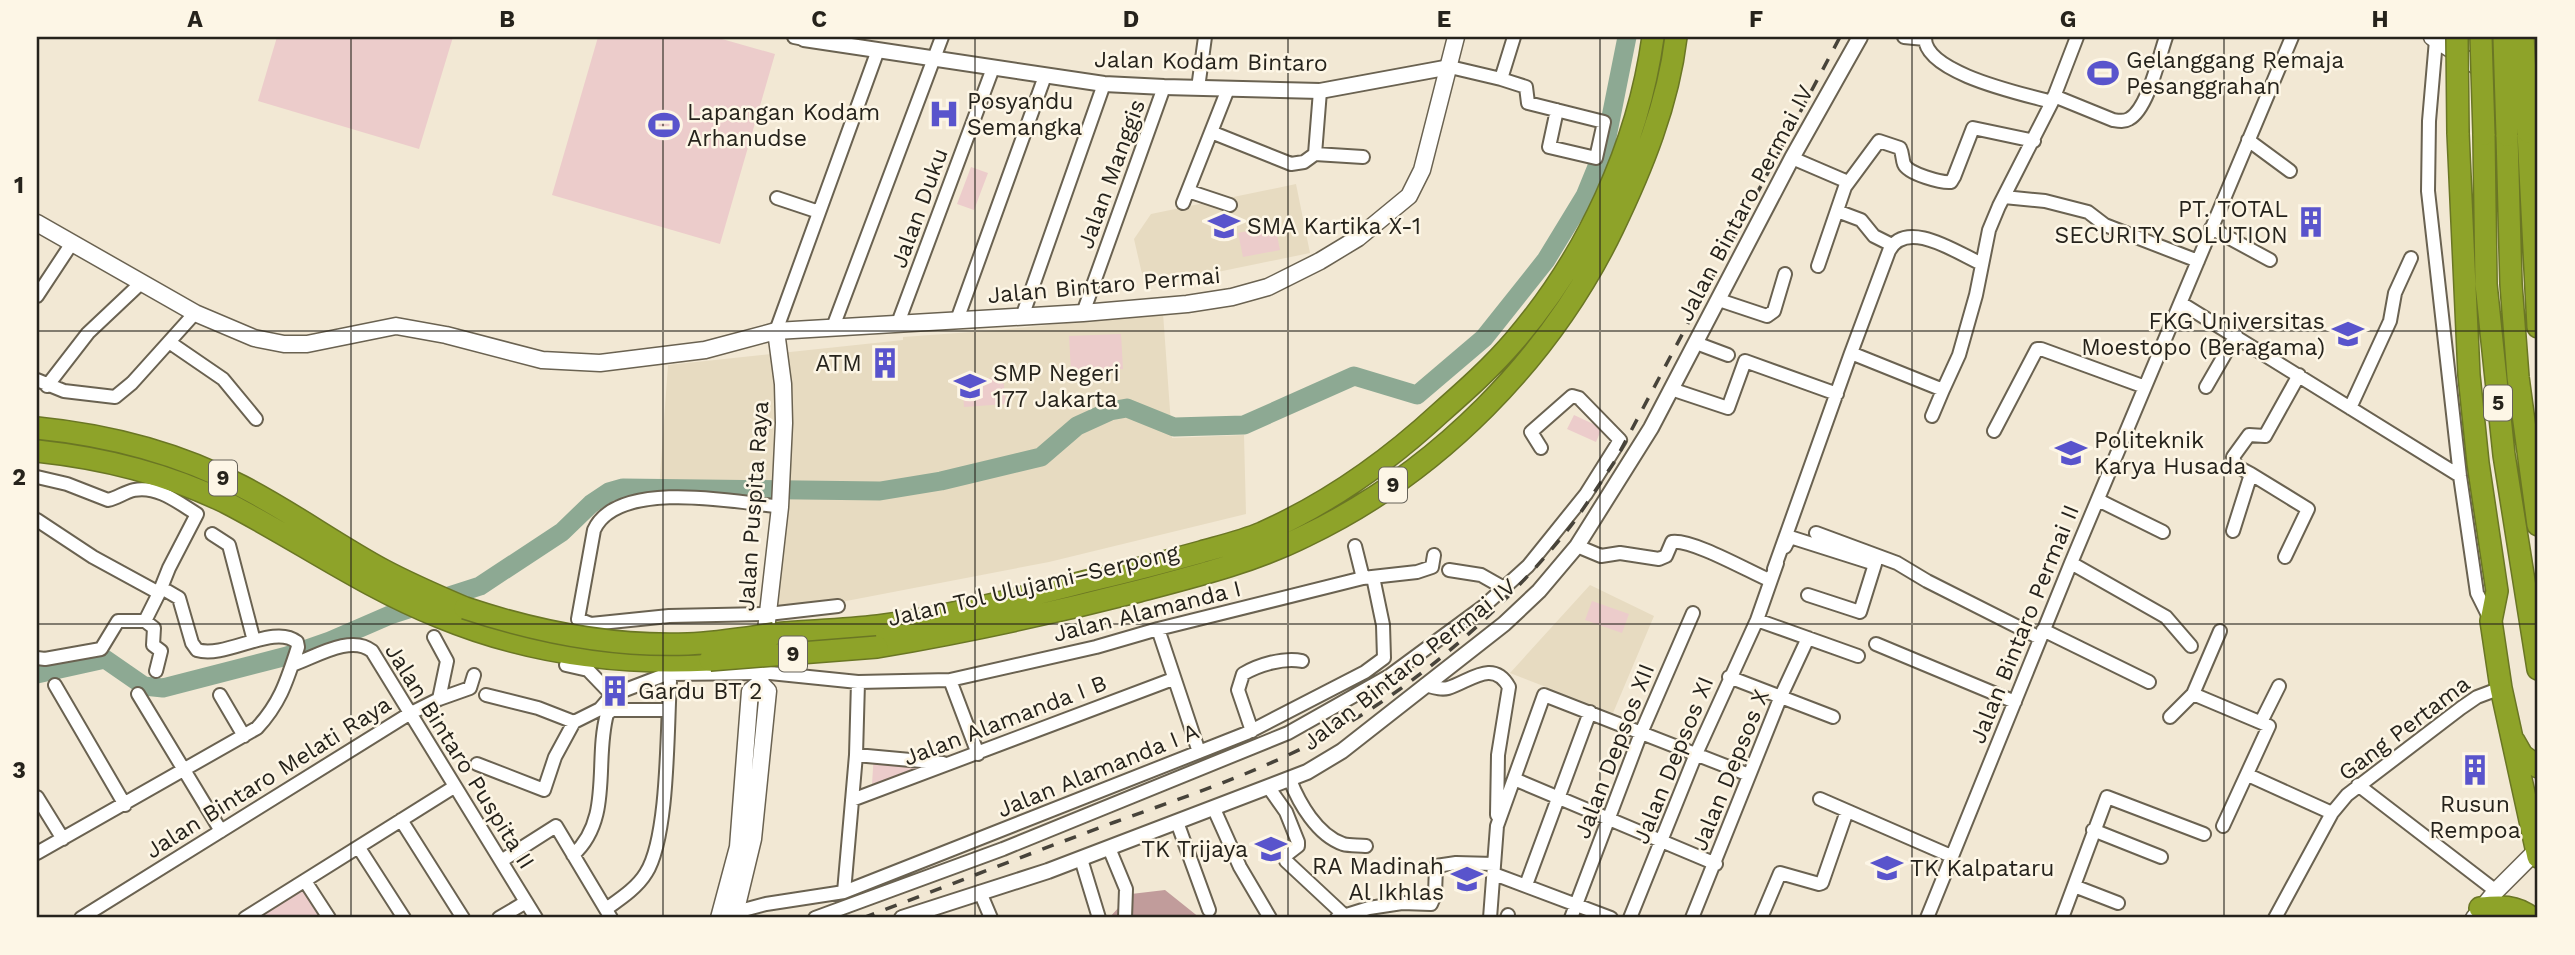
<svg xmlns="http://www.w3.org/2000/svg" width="2575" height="955" font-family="'Work Sans',sans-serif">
	<rect width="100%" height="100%" fill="#f2e8d4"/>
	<path fill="#e7dbc1" d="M1296,184L1310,253L1145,287L1134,239L1151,214Z
		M1163,313L1172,438L1244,435L1246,514L1049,562L763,617L771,498L659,490L668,365L903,340V337L999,330Z
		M1590,585L1654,616L1613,713L1510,673Z"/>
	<path fill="#eccccb" d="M277,37H453L419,149L258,101Z
		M598,37H715L775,54L720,244L552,195Z
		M971,167L988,173L974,210L957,204Z
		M1275,225L1280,250L1243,257L1238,233Z
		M1121,334L1123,369L1071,371L1069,336Z
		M1003,377L1006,404L964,407L962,380Z
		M1574,415L1602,428L1596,442L1567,429Z
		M1592,601L1629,614L1622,633L1585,620Z
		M874,753L943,761L872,784Z
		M305,881L329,918H245Z"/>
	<path fill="#c19c9b" d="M1165,890L1200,918H1148L1143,915L1135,918H1109L1131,894Z"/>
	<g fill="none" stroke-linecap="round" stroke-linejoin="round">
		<path stroke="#8da993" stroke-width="19" d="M37,674L105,659L144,686L163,688L287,656L330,641L390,615L480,586L562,532L591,504L609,492L623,488L880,491L941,481L1041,457L1077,426L1110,411L1127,408L1174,427L1244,425L1354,376L1417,395L1484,338L1546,260L1585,196L1605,147L1627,37"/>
		<defs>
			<path id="minor" d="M794,37L804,39
				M1904,37L1925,39
				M1925,37C1923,73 2023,94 2052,102
				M2436,40L2429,121L2428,191L2460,476L2477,593L2491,621
				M1450,67L1501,79L1514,37
				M1501,79L1526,87L1528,103L1604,122L1596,158L1549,147L1557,110
				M1198,88L1205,37
				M2054,96L2113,120C2119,121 2124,122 2129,119C2148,109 2159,57 2166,37
				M1211,132L1291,164L1304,162L1315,154L1320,91
				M2248,140L2290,171
				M1315,154L1363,157
				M1792,158L1848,182
				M1188,191L1230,205
				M2004,197L2045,201L2088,212L2105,225L2198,261
				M777,198L819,212
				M1183,203L1228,89
				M1837,211L1861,220L1874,236L1892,245
				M2211,228L2270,260
				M1818,266L1845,187L1879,141L1900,148C1903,154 1902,159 1904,164C1908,174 1942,183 1951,182L1954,177L1973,128L2034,141
				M37,296L72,243
				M1719,300L1767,316L1774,311L1785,274
				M2181,303L2460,476
				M1083,313L1164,87
				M1022,317L1104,84
				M957,320L1045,76
				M898,323L993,68
				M833,327L942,37
				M776,331L878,50
				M169,342L223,379L256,419
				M1696,343L1728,355
				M1851,353L1889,251C1906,217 1959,254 1982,264
				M37,380L64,391L115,397L132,383L195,313
				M47,386L88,333L141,283
				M2206,387L2236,335
				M1671,389L1728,408L1745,361L1837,394
				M2350,408L2390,321L2395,293L2411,258
				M1932,416L1943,390
				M1994,431L2037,349H2041L2145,387
				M2251,474L2308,509L2285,557
				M37,477L67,484L108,500C117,498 125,492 134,490C157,485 179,503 197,514L169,568L159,593L93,557L37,520
				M2098,500L2163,532
				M780,507C735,501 617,479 594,530L578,619L591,624L669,616L768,614L838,606
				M2233,531L2251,474L2236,466L2233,457L2249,435L2265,436L2299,375
				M1816,533L1897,563L1927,581L2040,638
				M212,534L229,545L254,641
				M1355,546L1363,578
				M1577,546L1601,556L1620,553L1659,559L1666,556L1672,542C1692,539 1748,571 1769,580
				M1785,547L1790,537L1875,564L1860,612L1808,595
				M2071,563L2166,617L2191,646
				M1774,569L1851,353L1943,390L1959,355L1976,295L1989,230L1999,206L2052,102L2077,37
				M1449,570L1481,575L1504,588
				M1757,620L1858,656
				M145,621L154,628L153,645L161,651L156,671
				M1158,629L1199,752
				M2043,630L2149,682
				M434,637L447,661L439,699
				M1876,644L2015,702
				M37,658L45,659L101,649L118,621H145L159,593
				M292,665C315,657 351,634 372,651L536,918
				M566,665L588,670L612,695
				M1729,677L1833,717
				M950,680L978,754
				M55,685L125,805
				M1425,685C1433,687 1441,690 1448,688C1469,682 1493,658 1509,687L1498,755L1497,815
				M138,694L221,831
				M2193,694L2269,726L2223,826
				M220,695L244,736
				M486,695L538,708L574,722
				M2170,717L2193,694L2220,631
				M2261,722L2279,686
				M1252,731L1238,690L1243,674C1258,665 1284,657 1302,661
				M856,755L943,763
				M477,764L544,790L555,757L574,722L600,709L612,695L667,674L770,673L858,682L950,680L1096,647L1158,629L1363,578L1417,572L1432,567L1434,555
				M2248,775L2332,813
				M1514,779L1716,864
				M1290,780C1299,803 1317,835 1343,844C1350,846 1359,845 1366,846
				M2358,785L2496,891
				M1269,788L1286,812L1298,842V846L1285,856L1286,861L1345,916
				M37,797L63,839
				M1820,799L1951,856
				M852,800L1173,679
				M1214,809L1240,867L1270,918
				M401,820L463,918
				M1177,822L1209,910
				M2093,830L2161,857
				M359,848L404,918
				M1109,848L1126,889L1125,918
				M37,853L257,728C281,702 287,680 298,647L297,642C274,623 226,659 197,650L192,643L179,598L167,591
				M573,855C613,819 594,761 607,714L612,710H668
				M1081,859L1099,918
				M501,861L556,826L611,918
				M1494,874L1611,918
				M305,881L329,918
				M1526,885L1590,712
				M2074,886L2118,903
				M844,892L856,755L858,682
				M980,892L991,918
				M606,909C620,899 637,888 646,873C669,837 667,727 670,681
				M736,912L766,904L844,892L1247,733L1365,672L1384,658L1383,625L1373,577
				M81,918L409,714L439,699L470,688L474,675
				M245,918L454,787
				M499,918L526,902
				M815,918L1003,849L1288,733L1389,676L1484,606L1528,566L1586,494L1620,440L1579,398L1572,396L1531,432L1541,448
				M1337,918L1369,908L1402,903L1431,904L1435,895L1436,866L1456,863L1494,864
				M1490,918L1497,826L1544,695L1749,775
				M1507,918L1508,915
				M1571,918L1641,733L1693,613
				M1630,918L1696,754L1757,620L1777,563
				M1692,918L1781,696L1808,638
				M1761,918L1780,873L1819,884L1822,883L1847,811
				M1927,918L2071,563L2292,37
				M2062,918L2107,797L2204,834
				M2275,918L2332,813L2347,795L2461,708L2477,697L2501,688"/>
			<path id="tertiary" d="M805,37L804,39L1104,84L1164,87L1320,91L1450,67
				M902,918L1048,871L1307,772L1342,751L1504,624L1539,591L1577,546L1651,428L1792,158L1860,37"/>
			<path id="secondary" d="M2432,37L2538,106
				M37,223L195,313L254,338L284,344H307L396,326L446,335L542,360L600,363L705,350L776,331L1083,313L1187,304L1232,297L1268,287L1320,261L1358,238L1409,196L1422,170L1456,37
				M760,683L780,507L784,423L783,384L776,331
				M719,918L738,847L750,691L760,683
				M734,918L753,839L768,691L760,683
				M2474,918L2496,891L2538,849"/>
			<path id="motorway" d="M2528,132L2538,327
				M2458,133L2469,375L2478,463L2497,591L2491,621L2501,688L2538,857
				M2484,134L2486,284L2504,455L2538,669
				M2507,135L2511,284L2518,377L2538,525
				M37,428C107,435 178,453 241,486C290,511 335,544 383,570C409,584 437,596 465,608
				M37,451C103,458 165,473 225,502C297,539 364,587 440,617C525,652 618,665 710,660
				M774,634C809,631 844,630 878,626C953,616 1027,596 1100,578C1134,570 1168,561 1201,552C1222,546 1243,541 1262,533C1329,503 1387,462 1440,413C1466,390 1492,367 1515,340C1587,256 1638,146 1653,37
				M877,647C965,632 1053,613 1139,591C1196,576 1253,562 1305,536C1437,473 1550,359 1613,228C1642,168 1668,104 1676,37
				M2514,741L2522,755L2538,767
				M2480,908C2500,906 2516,905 2532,918"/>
		</defs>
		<use href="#minor" stroke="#6a6251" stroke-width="16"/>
		<use href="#tertiary" stroke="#6a6251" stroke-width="18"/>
		<use href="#secondary" stroke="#6a6251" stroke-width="19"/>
		<use href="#motorway" stroke="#6a7624" stroke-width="24"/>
		<use href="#minor" stroke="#fff" stroke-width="12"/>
		<use href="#tertiary" stroke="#fff" stroke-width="14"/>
		<use href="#secondary" stroke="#fff" stroke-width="16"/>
		<use href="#motorway" stroke="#8ea329" stroke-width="21"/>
		<path stroke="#47433a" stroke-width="3.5" stroke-dasharray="12 12" stroke-linecap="butt" d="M863,918C947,886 1031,853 1115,822C1190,795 1266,770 1335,731C1424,680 1506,607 1570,527C1586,506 1600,483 1615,461L1840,37"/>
		<defs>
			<path id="motorway-bridge" d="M2457,37L2458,133
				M2481,37L2484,134
				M2504,37L2507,135
				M2523,37L2528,132
				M465,608C537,632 611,647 688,644C717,643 746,638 774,634
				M710,660L877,647"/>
		</defs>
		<use href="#motorway-bridge" stroke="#6a7624" stroke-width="24" stroke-linecap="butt"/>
		<use href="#motorway-bridge" stroke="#8ea329" stroke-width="21"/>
	</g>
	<path fill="none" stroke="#26231c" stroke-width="2" stroke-opacity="0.55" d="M351,37V918M663,37V918M975,37V918M1288,37V918M1600,37V918M1912,37V918M2224,37V918M37,331H2538M37,624H2538"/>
	<defs>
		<symbol id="stadium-bare" viewBox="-9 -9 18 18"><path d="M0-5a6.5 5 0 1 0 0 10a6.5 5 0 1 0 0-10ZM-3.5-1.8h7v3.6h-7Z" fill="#5954cc" stroke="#fdf6e6" stroke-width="2.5" paint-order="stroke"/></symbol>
		<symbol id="hospital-bare" viewBox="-9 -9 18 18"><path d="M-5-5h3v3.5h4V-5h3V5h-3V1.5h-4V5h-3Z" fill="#5954cc" stroke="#fdf6e6" stroke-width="2.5" paint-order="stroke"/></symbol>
		<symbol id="building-bare" viewBox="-9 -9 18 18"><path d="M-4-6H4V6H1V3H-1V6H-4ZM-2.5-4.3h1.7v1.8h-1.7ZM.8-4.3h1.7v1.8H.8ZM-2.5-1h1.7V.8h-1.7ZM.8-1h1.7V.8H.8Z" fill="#5954cc" stroke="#fdf6e6" stroke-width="2.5" paint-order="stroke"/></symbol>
		<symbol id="school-bare" viewBox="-9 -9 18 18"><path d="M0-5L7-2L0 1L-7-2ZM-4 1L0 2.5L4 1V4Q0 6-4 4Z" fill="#5954cc" stroke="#fdf6e6" stroke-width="2.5" paint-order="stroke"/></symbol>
		<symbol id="university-bare" viewBox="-9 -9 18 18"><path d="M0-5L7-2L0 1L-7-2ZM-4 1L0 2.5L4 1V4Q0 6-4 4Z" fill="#5954cc" stroke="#fdf6e6" stroke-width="2.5" paint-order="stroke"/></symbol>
	</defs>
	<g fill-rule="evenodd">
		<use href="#stadium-bare" x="2081" y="51" width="44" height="44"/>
		<use href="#hospital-bare" x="922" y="92" width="44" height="44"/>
		<use href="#stadium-bare" x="642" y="103" width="44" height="44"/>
		<use href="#building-bare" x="2289" y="200" width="44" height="44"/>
		<use href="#school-bare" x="1202" y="204" width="44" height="44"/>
		<use href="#university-bare" x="2326" y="312" width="44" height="44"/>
		<use href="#building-bare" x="863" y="341" width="44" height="44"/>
		<use href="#school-bare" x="948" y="364" width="44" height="44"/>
		<use href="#university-bare" x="2049" y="431" width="44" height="44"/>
		<use href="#building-bare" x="593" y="669" width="44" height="44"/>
		<use href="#building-bare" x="2453" y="748" width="44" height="44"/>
		<use href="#school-bare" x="1249" y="827" width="44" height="44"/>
		<use href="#school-bare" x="1865" y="846" width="44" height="44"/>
		<use href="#school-bare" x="1445" y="857" width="44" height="44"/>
	</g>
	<g text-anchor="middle" stroke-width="5" stroke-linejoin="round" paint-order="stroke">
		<g fill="#fdf6e6" stroke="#666259" stroke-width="2">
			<rect x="2484" y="385.5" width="28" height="35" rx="5"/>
			<rect x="209" y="460.5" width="28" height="35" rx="5"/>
			<rect x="1379" y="467.5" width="28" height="35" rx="5"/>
			<rect x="779" y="636.5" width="28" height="35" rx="5"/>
		</g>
		<g font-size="21" font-weight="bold" fill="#26231c">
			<text x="2498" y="410">5</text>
			<text x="223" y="485">9</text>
			<text x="1393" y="492">9</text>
			<text x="793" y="661">9</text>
		</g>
		<g font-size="23" fill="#26231c" stroke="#fdf6e6" text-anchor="start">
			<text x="2126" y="68">Gelanggang Remaja<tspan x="2126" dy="26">Pesanggrahan</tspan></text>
			<text x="967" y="109">Posyandu<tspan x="967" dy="26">Semangka</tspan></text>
			<text x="687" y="120">Lapangan Kodam<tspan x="687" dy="26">Arhanudse</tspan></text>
			<text x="2288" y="217" text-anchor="end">PT. TOTAL<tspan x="2288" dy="26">SECURITY SOLUTION</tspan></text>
			<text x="1247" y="234">SMA Kartika X-1</text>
			<text x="2325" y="329" text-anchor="end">FKG Universitas<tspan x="2325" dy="26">Moestopo (Beragama)</tspan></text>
			<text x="862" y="371" text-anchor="end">ATM</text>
			<text x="993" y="381">SMP Negeri<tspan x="993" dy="26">177 Jakarta</tspan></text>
			<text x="2094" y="448">Politeknik<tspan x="2094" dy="26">Karya Husada</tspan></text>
			<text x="638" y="699">Gardu BT 2</text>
			<text x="2475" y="812" text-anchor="middle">Rusun<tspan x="2475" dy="26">Rempoa</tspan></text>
			<text x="1248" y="857" text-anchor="end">TK Trijaya</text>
			<text x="1444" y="874" text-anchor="end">RA Madinah<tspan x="1444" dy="26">Al Ikhlas</tspan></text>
			<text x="1910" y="876">TK Kalpataru</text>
		</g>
		<g font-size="23" fill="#26231c" stroke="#fdf6e6">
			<text transform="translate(1211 61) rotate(1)" y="8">Jalan Kodam Bintaro</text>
			<text transform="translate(1111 174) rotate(-70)" y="8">Jalan Manggis</text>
			<text transform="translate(1745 203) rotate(-62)" y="8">Jalan Bintaro Permai IV</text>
			<text transform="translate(919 208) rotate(-70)" y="8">Jalan Duku</text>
			<text transform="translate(1104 285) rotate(-5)" y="8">Jalan Bintaro Permai</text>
			<text transform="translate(753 506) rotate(-86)" y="8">Jalan Puspita Raya</text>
			<text transform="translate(1033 585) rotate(-13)" y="8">Jalan Tol Ulujami–Serpong</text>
			<text transform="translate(1147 611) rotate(-14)" y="8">Jalan Alamanda I</text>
			<text transform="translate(2024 624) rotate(-68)" y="8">Jalan Bintaro Permai II</text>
			<text transform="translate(1409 664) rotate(-38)" y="8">Jalan Bintaro Permai IV</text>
			<text transform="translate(1005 720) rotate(-21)" y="8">Jalan Alamanda I B</text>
			<text transform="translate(2404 728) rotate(-37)" y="8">Gang Pertama</text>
			<text transform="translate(1614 751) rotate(-69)" y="8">Jalan Depsos XII</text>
			<text transform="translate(460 756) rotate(58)" y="8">Jalan Bintaro Puspita II</text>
			<text transform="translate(1673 760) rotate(-68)" y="8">Jalan Depsos XI</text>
			<text transform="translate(1098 770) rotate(-22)" y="8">Jalan Alamanda I A</text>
			<text transform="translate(1730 770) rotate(-68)" y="8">Jalan Depsos X</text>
			<text transform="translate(268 777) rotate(-32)" y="8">Jalan Bintaro Melati Raya</text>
		</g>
	</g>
	<rect width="2575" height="955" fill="none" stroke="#fdf6e6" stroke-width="77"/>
	<rect x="38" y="38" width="2498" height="878" fill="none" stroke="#26231c" stroke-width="2.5"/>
	<g font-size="23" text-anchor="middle" font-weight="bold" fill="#26231c">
		<text x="195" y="27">A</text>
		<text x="507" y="27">B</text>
		<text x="819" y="27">C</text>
		<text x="1131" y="27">D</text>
		<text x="1444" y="27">E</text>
		<text x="1756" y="27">F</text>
		<text x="2068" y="27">G</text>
		<text x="2380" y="27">H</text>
		<text x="19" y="193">1</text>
		<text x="19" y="485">2</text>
		<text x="19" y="778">3</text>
	</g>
</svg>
